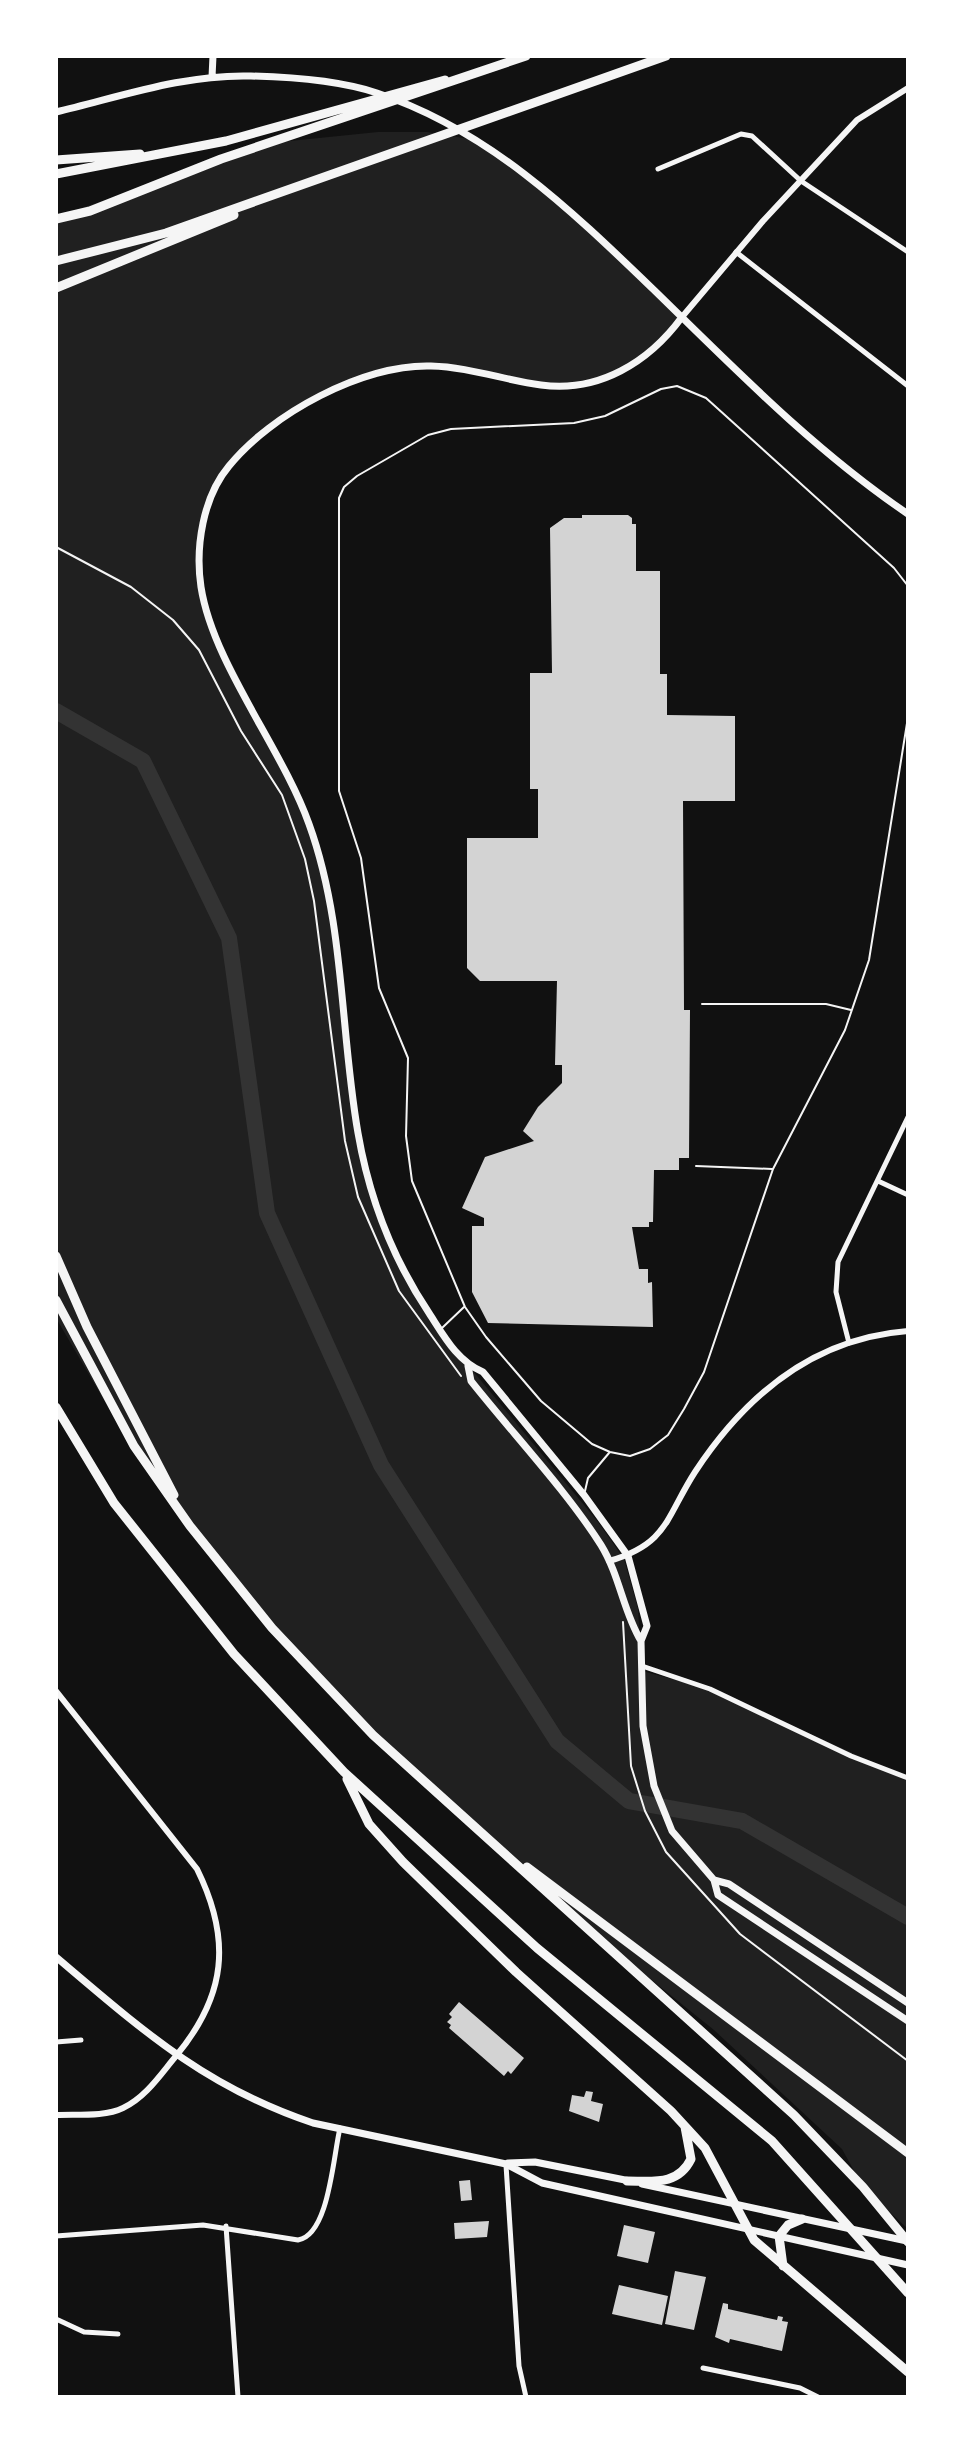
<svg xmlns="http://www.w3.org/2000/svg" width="964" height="2453" font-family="'Sofia Sans Condensed',sans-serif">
	<rect width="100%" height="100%" fill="#111"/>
	<path fill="#202020" d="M378,132H427L469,139L513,164L682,317L672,331L614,374L562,386L493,373L408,367L358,380L295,411L235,457L208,505L199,560L209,619L294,786L325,877L357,1125L386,1231L444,1336L598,1522L624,1559L638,1609L642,1671L710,1689L908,1778V2229L863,2187L842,2149L714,2030L628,1961L374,1737L272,1628L132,1448L56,1318V217L270,143Z"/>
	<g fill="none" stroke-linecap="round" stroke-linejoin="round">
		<path stroke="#333" stroke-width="16" d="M56,711L143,761L229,938L267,1213L381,1465L557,1741L629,1801L742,1821L908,1917"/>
	</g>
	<path fill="#d3d3d3" d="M582,515H628L632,518V524H636V571H660V674H667V715L735,716V801H683L684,1010H690L689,1158H679V1170H654L653,1222H649V1227H632L639,1269H648V1283L652,1282L653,1327L488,1323L472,1292V1226H484V1218L462,1208L485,1157L534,1141L523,1131L538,1107L562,1083V1065H555L557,981H480L467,968V838H538V789H530V673H552L550,528L564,518H582Z
		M459,2002L524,2058L511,2074L508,2071L504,2076L449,2028L451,2025L447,2022L452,2017L449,2014Z
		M586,2091L593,2092L591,2101L603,2104L599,2122L569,2111L572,2095L584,2097Z
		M470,2180L472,2200L461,2201L459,2181Z
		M489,2221L487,2237L455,2239L454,2223Z
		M624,2225L655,2232L648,2263L617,2256Z
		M675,2271L706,2277L694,2330L665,2324Z
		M619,2285L668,2296L662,2325L612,2314Z
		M723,2303L728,2304V2309L777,2320L778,2316L783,2317L782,2321L788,2322L782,2351L730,2339L729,2343L715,2337Z"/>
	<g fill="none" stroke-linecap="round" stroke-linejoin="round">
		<path stroke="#f5f5f5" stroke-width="2" d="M56,547L131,587L173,620L199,650L241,731L282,795L305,859L314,901L345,1141L358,1197L399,1291L461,1376
			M623,1622L631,1766L645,1811L666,1852L740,1934L908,2061"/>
		<path stroke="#f5f5f5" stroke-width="2" d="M908,586L894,568L706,398L677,386L661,389L605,416L574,423L451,429L428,435L357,476L344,487L339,498V791L361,858L379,988L408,1058L406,1136L412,1181L465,1307L486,1337L541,1401L592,1444L610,1452L630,1456L650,1449L668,1435L684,1409L704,1372L773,1169L845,1030L869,960L908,717
			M702,1004H826L851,1010
			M696,1166L772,1169
			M442,1328L464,1307
			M585,1491L588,1478L609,1453"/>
		<path stroke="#f5f5f5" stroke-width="5" d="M658,169L741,134L752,136L801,181L908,252
			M736,252L908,386
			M878,1181L908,1195
			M849,1343L836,1292L838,1262L908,1117
			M642,1666L710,1689L851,1756L908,1778
			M56,2042L81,2040
			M506,2165L519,2366L526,2397
			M226,2226L238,2397
			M56,2236L203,2225L298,2240C329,2235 333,2157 340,2128
			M56,2319L84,2332L118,2334
			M703,2368L800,2388L818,2397"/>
		<path stroke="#f5f5f5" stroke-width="6" d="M682,317L763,221L857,120L908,88
			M609,1561C668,1544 666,1517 695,1472C745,1396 814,1338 908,1331
			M56,1691L197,1869C232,1940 226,1996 176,2056C160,2075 146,2097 123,2108C105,2117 76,2114 56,2115"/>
		<path stroke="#f5f5f5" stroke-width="7" d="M212,77L213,56
			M56,112C120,97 184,74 251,76C292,77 338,80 377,93C489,130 572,211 655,291C735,369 815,451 908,514
			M682,317C649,362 599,393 541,385C504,380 469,367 431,366C363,364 271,414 229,466C203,497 195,547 201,587C213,664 282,748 309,824C345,923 340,1031 358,1133C369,1197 393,1259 429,1313C444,1336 457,1361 483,1372L584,1495L628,1556L647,1626L641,1641L643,1726L654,1786L672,1831L714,1880L718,1895L908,2021
			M468,1366L471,1381C513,1434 566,1490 601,1545C620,1576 623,1611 641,1641
			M714,1880L729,1884L908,2003"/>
		<path stroke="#f5f5f5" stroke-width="7" d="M56,1957C141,2029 205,2087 313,2123L506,2164L542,2183L908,2265
			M508,2163L535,2162L630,2181
			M642,2184L907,2241"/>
		<path stroke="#f5f5f5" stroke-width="9" d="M56,160L140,154
			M56,174L226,141L445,80
			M56,219L90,211L221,159L526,56
			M56,261L166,233L666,56
			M56,288L234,215
			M56,1256L87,1327L174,1495
			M56,1300L134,1446L190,1526L272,1628L373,1735L794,2115L863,2187L908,2242
			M56,1407L114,1503L234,1654L344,1772L537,1948L772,2141L908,2293
			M347,1779L369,1824L403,1862L516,1972L671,2111L705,2148L754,2240L908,2372
			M527,1867L908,2153
			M627,2181C652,2181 678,2186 691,2159L685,2127
			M783,2266L779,2236L788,2225L802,2219"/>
	</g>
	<rect width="964" height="2453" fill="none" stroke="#ffffff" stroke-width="116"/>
</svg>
